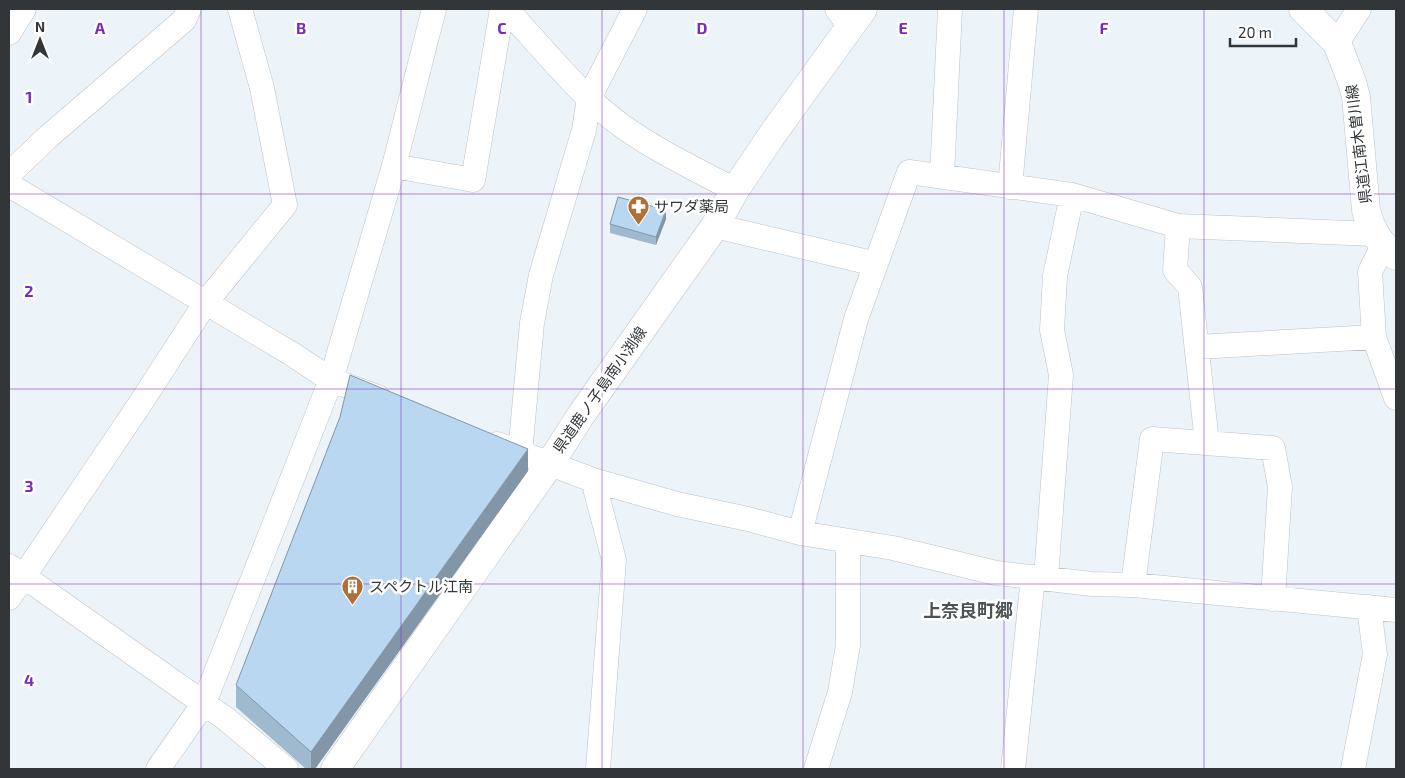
<svg xmlns="http://www.w3.org/2000/svg" width="1405" height="778" font-family="'Exo 2','Noto Sans JP',sans-serif">
	<rect width="100%" height="100%" fill="#ecf3f9"/>
	<g fill="none" stroke-linecap="round" stroke-linejoin="round">
		<defs>
			<path id="street" d="M434,9L394,166L473,180L502,9
				M506,9C541,46 580,96 622,126C657,151 697,170 735,190
				M837,9L850,27
				M9,33L24,9
				M1337,43L1359,9
				M9,174L49,136L184,20L189,9
				M942,176L950,9
				M9,185L292,354L331,380L378,397
				M1010,187L1026,9
				M715,226L876,264
				M1178,226L1175,270L1190,287L1207,443
				M1383,245L1370,272L1374,337L1396,398
				M1197,347L1374,337
				M497,444L593,480L677,504L748,519L800,533L893,548L996,573L1092,584L1133,585L1396,610
				M520,453L532,323L541,275L584,130L589,98L635,9
				M593,480L614,560L598,769
				M800,533L856,319L909,172L1072,195L1178,226L1374,234
				M9,566L226,719L286,769
				M1046,578L1061,375L1052,330L1055,276L1072,195
				M1133,585L1152,439L1273,448L1280,487L1273,599
				M9,598L140,404L206,302L285,205L262,88L240,9
				M158,769L204,703L331,380L394,166
				M816,769L840,692L848,645V541
				M1013,769L1033,577
				M1353,769L1375,654L1369,607"/>
			<path id="secondary" d="M1303,9L1337,43L1352,82L1356,97L1366,210C1371,230 1379,244 1396,256
				M335,769L549,465L581,415L715,226L735,190L774,132L863,9"/>
		</defs>
		<use href="#street" stroke="#bcc2c8" stroke-width="25"/>
		<use href="#secondary" stroke="#bcc2c8" stroke-width="29"/>
		<use href="#street" stroke="#fff" stroke-width="24"/>
		<use href="#secondary" stroke="#fff" stroke-width="28"/>
	</g>
	<path fill="#9fb9ce" d="M666,219L656,245L610,233V224Z
		M528,471L315,769H306L236,707V685Z"/>
	<path fill="#8296a8" d="M666,210V219L656,245V237Z
		M528,449V471L315,769H311V752Z"/>
	<path fill="#b9d7f0" stroke="#8296a8" d="M618,197L666,210L656,237L610,224Z
		M350,375L528,449L311,752L236,685L340,417Z"/>
	<path fill="none" stroke="#7b2cbf" stroke-width="1" stroke-opacity="0.55" d="M201,9V769M401,9V769M602,9V769M803,9V769M1004,9V769M1204,9V769M9,194H1396M9,389H1396M9,584H1396"/>
	<defs>
		<symbol id="pharmacy-pin" viewBox="-11 -11 22 30"><path d="M0 17L-7.5 6A9.5 9.5 0 1 1 7.5 6Z" fill="#af6f38" stroke="#fff"/><path d="M-2-6h4v4h4v4h-4v4h-4v-4h-4v-4h4Z" fill="#fff"/></symbol>
		<symbol id="building-pin" viewBox="-11 -11 22 30"><path d="M0 17L-7.5 6A9.5 9.5 0 1 1 7.5 6Z" fill="#af6f38" stroke="#fff"/><path d="M-4-6H4V6H1V3H-1V6H-4ZM-2.5-4.3h1.7v1.8h-1.7ZM.8-4.3h1.7v1.8H.8ZM-2.5-1h1.7V.8h-1.7ZM.8-1h1.7V.8H.8Z" fill="#fff"/></symbol>
	</defs>
	<g fill-rule="evenodd">
		<use href="#pharmacy-pin" x="626" y="194" width="25" height="34"/>
		<use href="#building-pin" x="340" y="574" width="25" height="34"/>
	</g>
	<g text-anchor="middle" stroke-width="5" stroke-linejoin="round" paint-order="stroke">
		<g font-size="15" fill="#333638" stroke="#fff">
			<text transform="translate(1359 144) rotate(-97)" y="5">県道江南木曽川線</text>
			<text transform="translate(600 390) rotate(-55)" y="5">県道鹿ノ子島南小渕線</text>
		</g>
		<g font-size="15" fill="#333638" stroke="#fff" text-anchor="start">
			<text x="654" y="212">サワダ薬局</text>
			<text x="369" y="592">スペクトル江南</text>
		</g>
		<g font-size="18" font-weight="bold" fill="#4c5257" stroke="#fff">
			<text x="968" y="617">上奈良町郷</text>
		</g>
	</g>
	<g font-size="16" text-anchor="middle" font-weight="bold" fill="#7b2cbf" stroke="#fff" stroke-width="5" stroke-linejoin="round" paint-order="stroke">
		<text x="100" y="34">A</text>
		<text x="301" y="34">B</text>
		<text x="502" y="34">C</text>
		<text x="702" y="34">D</text>
		<text x="903" y="34">E</text>
		<text x="1104" y="34">F</text>
		<text x="29" y="103">1</text>
		<text x="29" y="297">2</text>
		<text x="29" y="492">3</text>
		<text x="29" y="686">4</text>
	</g>
	<rect width="1405" height="778" fill="none" stroke="#333638" stroke-width="20"/>
	<g transform="translate(40 40)" stroke="#ffffff" stroke-width="4" paint-order="stroke">
	<path d="M0-4L9 19L0 12L-9 19Z" fill="#333638"/>
	<text y="-8" font-size="14" font-weight="bold" text-anchor="middle" fill="#333638">N</text>
	</g>
	<path d="M1230 38v8h66v-8" fill="none" stroke="#333638" stroke-width="2.5"/>
	<text x="1238" y="38" font-size="15" fill="#333638" stroke="#ffffff" stroke-width="4" paint-order="stroke">20 m</text>
</svg>
